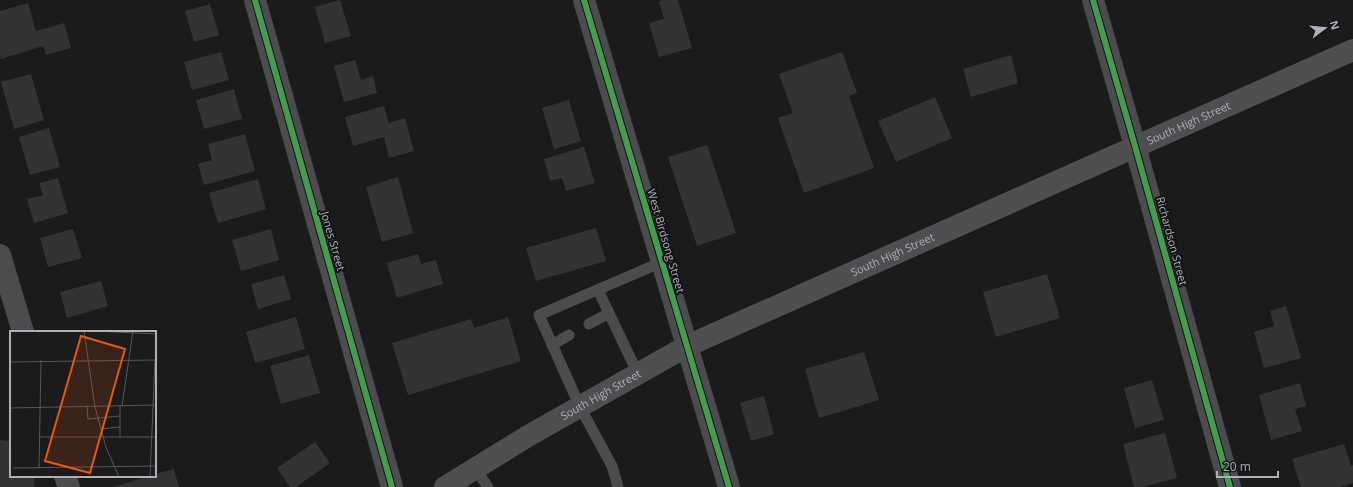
<svg xmlns="http://www.w3.org/2000/svg" width="1353" height="487" font-family="'Open Sans',sans-serif">
	<rect width="100%" height="100%" fill="#1b1b1b"/>
	<path fill="#333" d="M340,0L351,36L325,43L315,7Z
		M664,0H678L692,48L659,57L649,23L664,19L659,1Z
		M28,3L36,31L64,23L71,48L46,55L43,46L1,59L0,54V11Z
		M210,4L219,35L194,42L185,11Z
		M221,52L229,80L192,90L184,62Z
		M842,52L857,93L849,96L874,168L804,193L778,118L793,113L779,74Z
		M1011,55L1018,83L971,97L963,69Z
		M355,60L361,80L373,76L377,93L344,102L334,66Z
		M31,74L44,120L14,129L1,82Z
		M234,89L242,119L204,129L196,100Z
		M935,97L952,138L896,162L878,121Z
		M569,100L581,141L554,149L542,108Z
		M384,106L389,123L405,118L414,151L389,158L384,137L353,146L345,117Z
		M49,128L60,167L30,175L19,137Z
		M245,134L255,171L204,185L198,164L212,160L208,144Z
		M707,145L736,233L697,246L668,157Z
		M584,147L595,183L566,191L562,178L550,181L544,159Z
		M398,177L413,233L382,242L366,187Z
		M58,178L68,213L34,223L27,199L43,195L39,183Z
		M258,179L266,209L218,223L209,193Z
		M596,228L606,261L536,281L526,248Z
		M73,229L82,258L48,267L40,238Z
		M271,229L279,260L241,271L232,240Z
		M418,254L421,264L436,260L443,284L397,298L387,263Z
		M1047,274L1060,318L996,337L983,292Z
		M284,275L291,299L258,309L251,284Z
		M101,281L108,306L67,318L60,292Z
		M1286,306L1301,358L1264,368L1254,332L1274,326L1270,311Z
		M296,317L305,349L255,363L246,332Z
		M508,317L521,361L408,395L392,343L471,319L474,328Z
		M864,352L879,400L819,418L805,369Z
		M309,355L320,393L281,404L270,366Z
		M1152,380L1164,420L1135,428L1124,388Z
		M1300,383L1306,406L1295,409L1302,431L1271,440L1259,395Z
		M764,396L774,434L751,441L740,403Z
		M1165,433L1177,478L1143,487H1134L1123,444Z
		M0,440L11,441V476H35L34,487H0Z
		M315,442L330,463L296,487H290L277,468Z
		M1344,444L1351,466L1353,465V483L1340,487H1301L1292,459Z
		M174,469L179,487H113L150,476H155V474Z"/>
	<g fill="none" stroke-linecap="round" stroke-linejoin="round">
		<path stroke="#4b4c4d" stroke-width="11" d="M598,290L638,374
			M589,324L609,313
			M552,345L569,335
			M475,468L488,487
			M618,487L612,466L580,407L539,315L662,262"/>
		<path stroke="#4b4c4d" stroke-width="22" d="M255,0L392,487
			M1093,0L1135,146L1230,487
			M0,255L23,332
			M65,476L69,487"/>
		<path stroke="#4b4c4d" stroke-width="22" d="M584,0L729,487"/>
		<path stroke="#4f4f52" stroke-width="22" id="s1" d="M445,487L528,436L687,346L1353,50"/>
		<defs>
			<path id="cycleway" d="M255,0L392,487
				M584,0L729,487
				M1093,0L1135,146L1230,487"/>
		</defs>
		<use href="#cycleway" stroke="#151517" stroke-width="8"/>
		<use href="#cycleway" stroke="#469c4c" stroke-width="6"/>
	</g>
	<g text-anchor="middle" stroke-width="4" stroke-linejoin="round" paint-order="stroke">
		<g font-size="11" fill="#adb0ba" stroke="#151517">
			<text dy="4" stroke="none"><textPath href="#s1" startOffset="829">South High Street</textPath></text>
			<text transform="translate(333 241) rotate(74)" y="4">Jones Street</text>
			<text transform="translate(666 241) rotate(74)" y="4">West Birdsong Street</text>
			<text transform="translate(1172 241) rotate(75)" y="4">Richardson Street</text>
			<text dy="4" stroke="none"><textPath href="#s1" startOffset="505">South High Street</textPath></text>
			<text dy="4" stroke="none"><textPath href="#s1" startOffset="181">South High Street</textPath></text>
		</g>
	</g>
	<g transform="translate(10 331)">
		<rect width="146" height="146" fill="#1b1b1b"/>
		<path fill="none" stroke="#55575b" stroke-width="1" d="M74,0L85,76L96,116L109,146M86,0L146,3M0,31L146,29M110,75V106M112,75L123,0M77,76L78,88L110,85M0,77L146,74M91,98L110,96M30,106H146M3,137L146,135M29,137L31,29M140,146L145,29"/>
		<path fill="#e8590c" fill-opacity="0.15" stroke="#e8590c" stroke-width="2" d="M71,5L115,18L80,142L35,130Z"/>
		<rect width="146" height="146" fill="none" stroke="#adb0ba" stroke-width="2"/>
	</g>
	<g transform="translate(1325 28) rotate(74)" stroke="#151517" stroke-width="3" paint-order="stroke">
	<path d="M0-3L7 15L0 10L-7 15Z" fill="#adb0ba"/>
	<text y="-6" font-size="11" font-weight="bold" text-anchor="middle" fill="#adb0ba">N</text>
	</g>
	<path d="M1217 471v6h61v-6" fill="none" stroke="#adb0ba" stroke-width="2"/>
	<text x="1223" y="471" font-size="12" fill="#adb0ba" stroke="#151517" stroke-width="3" paint-order="stroke">20 m</text>
</svg>
